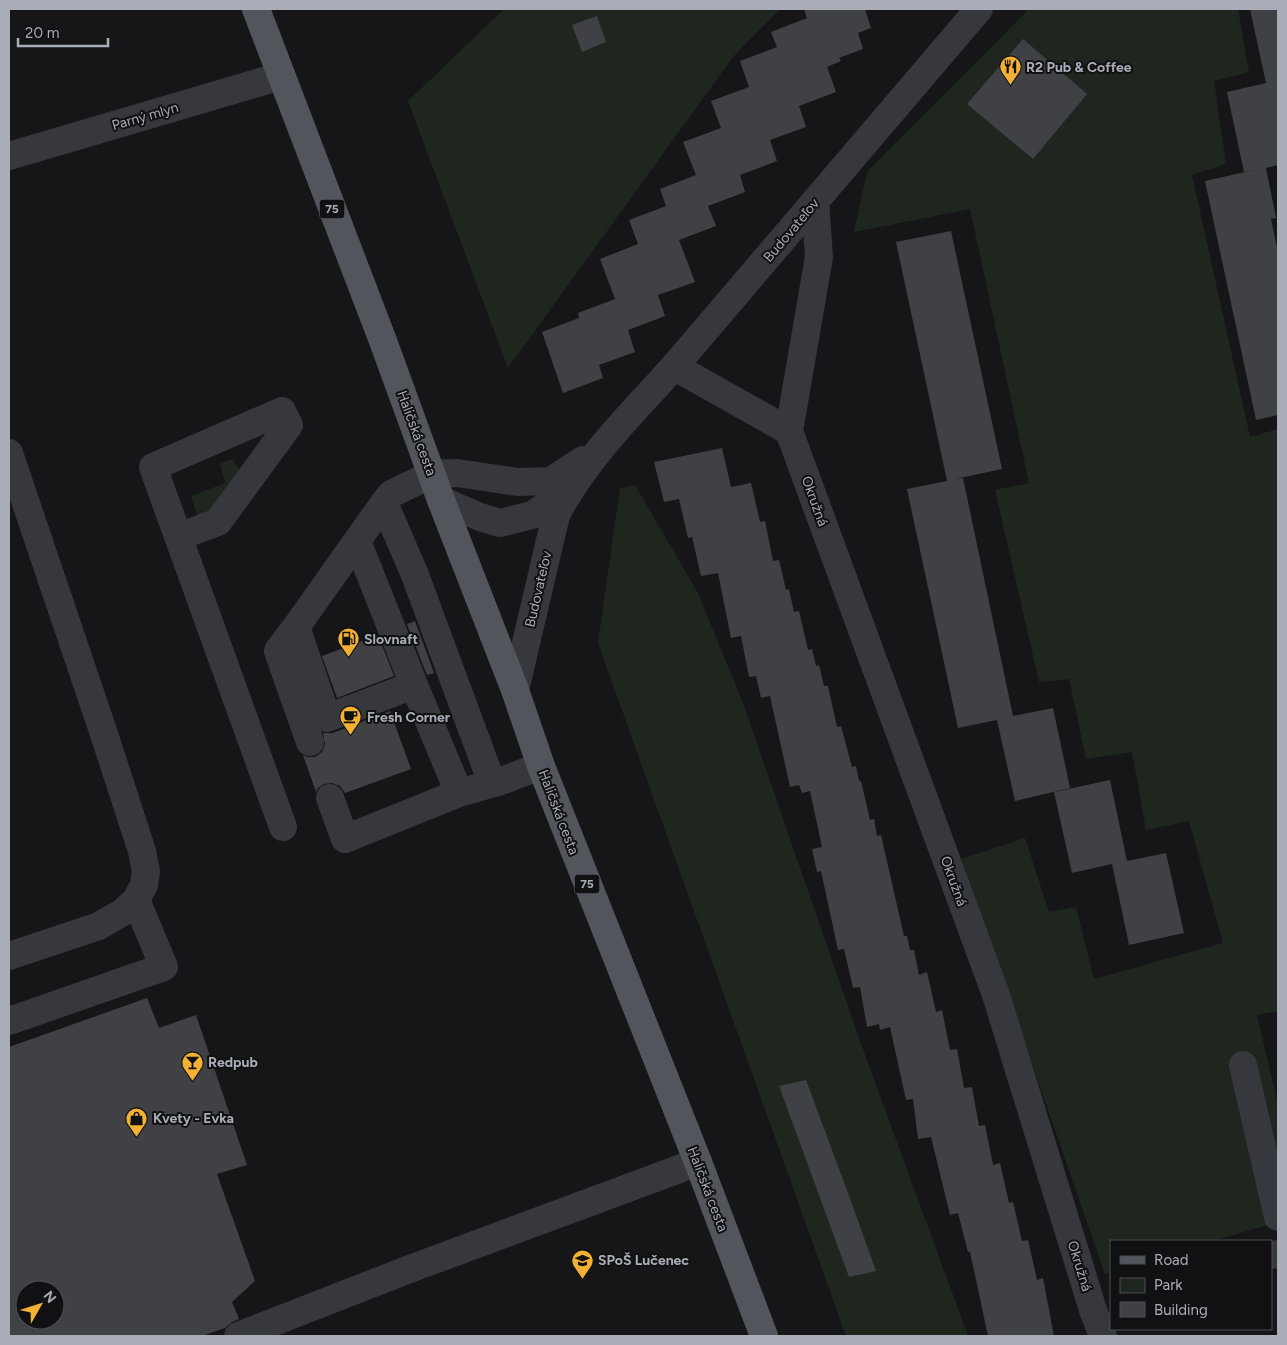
<svg xmlns="http://www.w3.org/2000/svg" width="1287" height="1345" font-family="Figtree,sans-serif">
	<rect width="100%" height="100%" fill="#161618"/>
	<path fill="#1e261f" d="M504,9H780L733,57L508,368L408,101Z
		M1029,9H1238L1249,72L1214,81L1226,164L1192,175L1250,437L1278,429V1011L1257,1015L1278,1105V1222L1213,1241H1111V1272L1105,1274L961,859L1025,838L1049,912L1076,907L1094,979L1223,943L1189,821L1146,830L1132,752L1086,759L1069,679L1039,682L995,490L1029,483L970,209L854,232L867,172Z
		M229,460H233L239,468L238,472L212,510L198,518L191,496L225,483L220,464Z
		M635,485L698,593L743,703L860,1041L968,1336H846L598,643L620,488Z"/>
	<path fill="#404145" fill-rule="evenodd" d="M804,9H865L871,28L858,33L863,49L839,58L841,61L827,67L836,92L799,106L806,127L770,140L777,161L740,175L745,192L708,206L716,226L679,240L695,282L658,295L665,316L628,330L635,352L599,365L603,378L563,393L542,332L579,318L578,313L615,299L600,259L638,244L629,220L666,206L660,189L696,175L683,142L721,128L711,101L749,87L740,61L777,47L771,32L807,18Z
		M1250,9H1278V165L1266,168L1276,218L1271,219L1278,252V415L1256,420L1205,181L1263,168L1244,172L1227,92L1266,83Z
		M597,16L606,42L582,52L572,25Z
		M1023,39L1087,94L1033,159L967,104Z
		M951,231L1002,469L955,479L963,478L1013,716L1053,708L1070,788L1015,801L997,720L958,728L907,489L947,481L896,242Z
		M722,448L731,487L751,483L760,522L765,521L773,561L779,560L786,590L789,589L794,612L799,611L808,650L812,649L816,666L819,665L824,686H828L837,727L841,726L852,767L856,766L859,781H861L870,820L874,819L877,836L881,835L904,936H907L910,950H914L919,975L927,972L936,1012L942,1010L950,1050L957,1049L964,1088L972,1087L979,1126L985,1125L993,1165L1000,1163L1009,1203L1013,1202L1022,1241L1028,1240L1037,1280L1043,1278L1054,1336H988L970,1252H968L958,1213L950,1215L931,1137L918,1139L913,1099L906,1100L890,1027L880,1030L879,1024L867,1027L860,987L853,988L844,949L838,950L821,871L817,872L812,849L822,847L810,791L802,793L799,785L790,787L770,696L761,698L756,676L749,677L741,636L731,638L718,573L701,576L692,537L688,538L679,499L664,502L654,462Z
		M415,621L434,673L427,675L407,624Z
		M378,635L394,676L337,698L322,656Z
		M390,711L411,769L345,793L340,786L332,783L324,784L318,788L316,792L303,755L308,757H315L322,752L325,744L323,733H333Z
		M1110,780L1127,861L1166,853L1184,933L1129,945L1112,864L1072,873L1054,792Z
		M147,998L159,1028L196,1015L247,1165L217,1174L255,1281L232,1302L239,1319L232,1322L225,1328L202,1336H9V1047ZM25,1290H55V1320H25Z
		M806,1080L848,1193L876,1271L849,1277L779,1086Z"/>
	<g fill="none" stroke-linecap="round" stroke-linejoin="round">
		<path stroke="#37383d" stroke-width="28" d="M9,156L281,76
			M815,201L819,257L789,431L996,995L1093,1310L1103,1336
			M675,367L789,431
			M9,453L103,731L142,851L146,871L144,885L136,900L123,912L99,926L9,956
			M441,500L480,517L500,523L532,515L566,492
			M384,503L415,575L492,783
			M178,537L218,522L289,425L282,411L153,467L283,827
			M357,541L414,685L459,793
			M296,627L278,651L310,742
			M414,685L327,718L296,627L384,503L391,494L432,474L457,473L518,482L551,481L583,460
			M515,690L556,515C589,451 644,403 690,348C787,235 883,122 979,9
			M330,798L345,839L459,793L501,781L541,766
			M9,1021L164,967L136,900
			M1243,1065L1278,1217
			M1271,1255L1278,1254
			M238,1336L407,1270L698,1162"/>
		<path stroke="#53555c" stroke-width="28" d="M256,9L383,341L441,500L515,690L541,766L698,1162L764,1336"/>
	</g>
	<defs>
		<symbol id="restaurant-pin" viewBox="-11 -11 22 30"><path d="M0 17L-7.5 6A9.5 9.5 0 1 1 7.5 6Z" fill="#f2b134" stroke="#111113"/><path d="M-5-6h1v4h1v-4h1v4h1v-4h1v5L-1.5 .5V6h-2V.5L-5-1ZM5-6V6H3V1.5H1.5Q1.5-4 5-6Z" fill="#111"/></symbol>
		<symbol id="fuel-pin" viewBox="-11 -11 22 30"><path d="M0 17L-7.5 6A9.5 9.5 0 1 1 7.5 6Z" fill="#f2b134" stroke="#111113"/><path d="M-5.5-6h7V0h2V4h1.3V-2.5L3-4.5l.8-.8L6-3V5H2.5V1h-1V6h-7ZM-4.2-4.7v3.2H.2V-4.7Z" fill="#111"/></symbol>
		<symbol id="cafe-pin" viewBox="-11 -11 22 30"><path d="M0 17L-7.5 6A9.5 9.5 0 1 1 7.5 6Z" fill="#f2b134" stroke="#111113"/><path d="M-5.5-4.5H6V0H3Q3 3.5 0 3.5H-2.5Q-5.5 3.5-5.5 0ZM3-3.2v2h1.7v-2ZM-6 4.5H4V6H-6Z" fill="#111"/></symbol>
		<symbol id="bar-pin" viewBox="-11 -11 22 30"><path d="M0 17L-7.5 6A9.5 9.5 0 1 1 7.5 6Z" fill="#f2b134" stroke="#111113"/><path d="M-6-5H6L.8 .8V4.5H3.5V6h-7V4.5H-.8V.8Z" fill="#111"/></symbol>
		<symbol id="shop-pin" viewBox="-11 -11 22 30"><path d="M0 17L-7.5 6A9.5 9.5 0 1 1 7.5 6Z" fill="#f2b134" stroke="#111113"/><path d="M-5-2.5h2.3a2.7 3.5 0 0 1 5.4 0H5L5.5 6h-11ZM-1.5-2.5h3a1.5 2.3 0 0 0-3 0Z" fill="#111"/></symbol>
		<symbol id="school-pin" viewBox="-11 -11 22 30"><path d="M0 17L-7.5 6A9.5 9.5 0 1 1 7.5 6Z" fill="#f2b134" stroke="#111113"/><path d="M0-5L7-2L0 1L-7-2ZM-4 1L0 2.5L4 1V4Q0 6-4 4Z" fill="#111"/></symbol>
	</defs>
	<g fill-rule="evenodd">
		<use href="#restaurant-pin" x="998" y="54" width="25" height="34"/>
		<use href="#fuel-pin" x="336" y="626" width="25" height="34"/>
		<use href="#cafe-pin" x="338" y="704" width="25" height="34"/>
		<use href="#bar-pin" x="180" y="1050" width="25" height="34"/>
		<use href="#shop-pin" x="124" y="1106" width="25" height="34"/>
		<use href="#school-pin" x="570" y="1248" width="25" height="34"/>
	</g>
	<g text-anchor="middle" stroke-width="4" stroke-linejoin="round" paint-order="stroke">
		<g fill="#111113" stroke="#7b7e86" stroke-width="1">
			<rect x="319.5" y="199.5" width="25" height="19" rx="4"/>
			<rect x="574.5" y="874.5" width="25" height="19" rx="4"/>
		</g>
		<g font-size="12" font-weight="bold" fill="#a8adb8">
			<text x="332" y="213">75</text>
			<text x="587" y="888">75</text>
		</g>
		<g font-size="14" font-weight="bold" fill="#a8adb8" stroke="#111113" text-anchor="start">
			<text x="1026" y="72">R2 Pub &amp; Coffee</text>
			<text x="364" y="644">Slovnaft</text>
			<text x="367" y="722">Fresh Corner</text>
			<text x="208" y="1067">Redpub</text>
			<text x="153" y="1123">Kvety - Evka</text>
			<text x="598" y="1265">SPoŠ Lučenec</text>
		</g>
		<g font-size="14" fill="#a8adb8" stroke="#111113">
			<text transform="translate(145 116) rotate(-16)" y="5">Parný mlyn</text>
			<text transform="translate(791 230) rotate(-50)" y="5">Budovateľov</text>
			<text transform="translate(417 433) rotate(70)" y="5">Haličská cesta</text>
			<text transform="translate(815 501) rotate(70)" y="5">Okružná</text>
			<text transform="translate(538 589) rotate(-77)" y="5">Budovateľov</text>
			<text transform="translate(559 812) rotate(69)" y="5">Haličská cesta</text>
			<text transform="translate(954 881) rotate(70)" y="5">Okružná</text>
			<text transform="translate(708 1189) rotate(69)" y="5">Haličská cesta</text>
			<text transform="translate(1080 1266) rotate(73)" y="5">Okružná</text>
		</g>
	</g>
	<rect width="1287" height="1345" fill="none" stroke="#a8adb8" stroke-width="20"/>
	<rect x="1110" y="1240" width="162" height="90" fill="#111113" stroke="#4d4f55"/>
	<rect x="1120" y="1256" width="25" height="8" fill="#53555c" stroke="#4d4f55"/>
	<text x="1154" y="1265" font-size="15" fill="#a8adb8">Road</text>
	<rect x="1120" y="1278" width="25" height="15" fill="#1e261f" stroke="#4d4f55"/>
	<text x="1154" y="1290" font-size="15" fill="#a8adb8">Park</text>
	<rect x="1120" y="1302" width="25" height="15" fill="#404145" stroke="#4d4f55"/>
	<text x="1154" y="1315" font-size="15" fill="#a8adb8">Building</text>
	<g transform="translate(40 1305) rotate(51)"><circle r="24" fill="#111113" stroke="#4d4f55"/>
	<path d="M0-4L9 19L0 12L-9 19Z" fill="#f2b134"/>
	<text y="-8" font-size="14" font-weight="bold" text-anchor="middle" fill="#a8adb8">N</text>
	</g>
	<path d="M18 38v8h90v-8" fill="none" stroke="#a8adb8" stroke-width="2.5"/>
	<text x="25" y="38" font-size="15" fill="#a8adb8" stroke="#111113" stroke-width="4" paint-order="stroke">20 m</text>
</svg>
